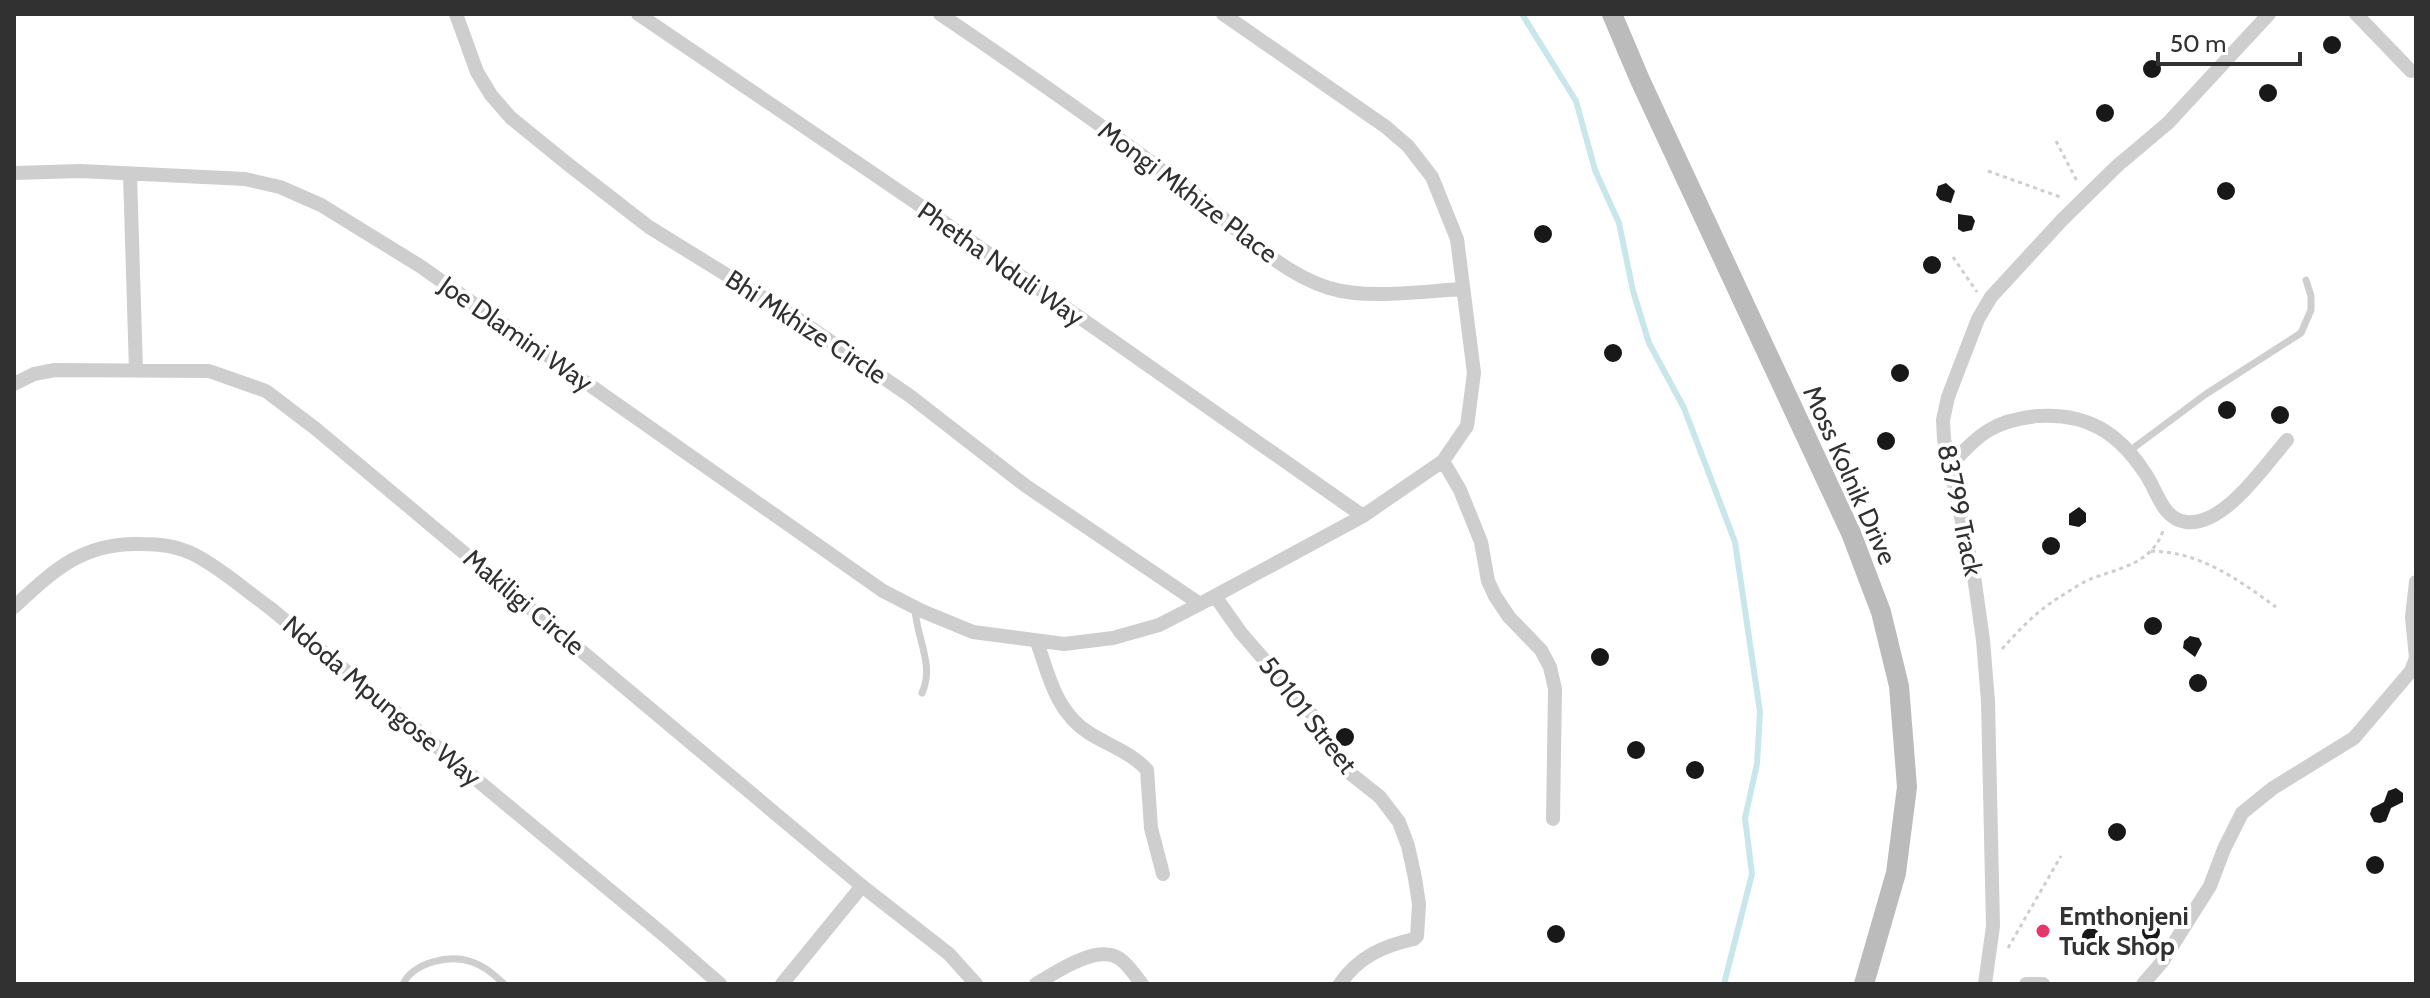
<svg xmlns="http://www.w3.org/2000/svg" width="2430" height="998" font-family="Cabin,sans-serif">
	<rect width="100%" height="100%" fill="#fff"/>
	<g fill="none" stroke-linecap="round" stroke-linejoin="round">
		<path stroke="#c9e6eb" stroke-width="6" d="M1522,14L1576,101L1595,170L1619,223L1633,291L1649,343L1684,408L1735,542L1760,712L1757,764L1745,818L1752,874L1724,984"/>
	</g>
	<path fill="#181818" d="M2323 45a9 9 0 1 1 18 0a9 9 0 1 1-18 0Z
		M2143 69a9 9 0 1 1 18 0a9 9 0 1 1-18 0Z
		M2259 93a9 9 0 1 1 18 0a9 9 0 1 1-18 0Z
		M2096 113a9 9 0 1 1 18 0a9 9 0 1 1-18 0Z
		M2217 191a9 9 0 1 1 18 0a9 9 0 1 1-18 0Z
		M1946,183L1955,191L1951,203L1940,200L1936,195L1938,186Z
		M1958,214L1972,216L1975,221L1972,230L1963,232L1958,229Z
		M1534 234a9 9 0 1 1 18 0a9 9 0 1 1-18 0Z
		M1923 265a9 9 0 1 1 18 0a9 9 0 1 1-18 0Z
		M1604 353a9 9 0 1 1 18 0a9 9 0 1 1-18 0Z
		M1891 373a9 9 0 1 1 18 0a9 9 0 1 1-18 0Z
		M2218 410a9 9 0 1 1 18 0a9 9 0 1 1-18 0Z
		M2271 415a9 9 0 1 1 18 0a9 9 0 1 1-18 0Z
		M1877 441a9 9 0 1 1 18 0a9 9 0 1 1-18 0Z
		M2079,507L2086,513V522L2079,527L2069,525V514Z
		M2042 546a9 9 0 1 1 18 0a9 9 0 1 1-18 0Z
		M2144 626a9 9 0 1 1 18 0a9 9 0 1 1-18 0Z
		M2190,636L2199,638L2202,644L2195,657L2183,648L2184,641Z
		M1591 657a9 9 0 1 1 18 0a9 9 0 1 1-18 0Z
		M2189 683a9 9 0 1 1 18 0a9 9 0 1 1-18 0Z
		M1336 737a9 9 0 1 1 18 0a9 9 0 1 1-18 0Z
		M1627 750a9 9 0 1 1 18 0a9 9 0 1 1-18 0Z
		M1686 770a9 9 0 1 1 18 0a9 9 0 1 1-18 0Z
		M2396,788L2403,793V802L2391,808L2386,821L2380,823L2374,822L2370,814L2372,808L2384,802L2388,791Z
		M2108 832a9 9 0 1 1 18 0a9 9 0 1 1-18 0Z
		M2366 865a9 9 0 1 1 18 0a9 9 0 1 1-18 0Z
		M2142 932a9 9 0 1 1 18 0a9 9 0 1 1-18 0Z
		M1547 934a9 9 0 1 1 18 0a9 9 0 1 1-18 0Z
		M2082 937a9 9 0 1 1 18 0a9 9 0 1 1-18 0Z"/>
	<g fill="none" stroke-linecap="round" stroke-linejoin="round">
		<path stroke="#cecece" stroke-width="3" stroke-dasharray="4 4" stroke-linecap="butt" d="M2056,141L2078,183
			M1988,171L2063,198
			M1953,257L1977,292
			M2151,551C2201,552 2237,579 2276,607
			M2002,649C2019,630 2036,612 2058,598C2070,591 2083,581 2096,577C2125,567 2154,561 2164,528
			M2008,948L2061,856"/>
		<path stroke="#cecece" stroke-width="7" d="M2128,452L2206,394L2301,333L2311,310V296L2306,280
			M915,608C916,638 935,664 922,693
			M403,984C414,962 450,954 472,962C485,966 494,975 504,984"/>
		<path stroke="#cecece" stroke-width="14" d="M456,14L477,72L491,95L511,118L569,165L649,227L798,319L910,396L1026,486L1200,604
			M638,14L915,202L1363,516
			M940,14C1023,70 1104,127 1185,187C1229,220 1276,272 1329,288C1368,300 1423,291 1463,289
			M2356,14L2411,71
			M14,173L80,171L245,179L280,187L321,205L420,266L883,591L922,611L973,632L1064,644L1113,638L1159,625L1200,604L1363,516L1443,461L1467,426L1474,373L1457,239L1432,177L1408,146L1386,127L1223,14
			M130,175L136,370
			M14,384L34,374L55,370L209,371L266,391L316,429L862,886L949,954L976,984
			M1443,461L1460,490L1481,542L1488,581L1495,596L1509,617L1541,650L1550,667L1555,689L1553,819
			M1951,465C1978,434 1995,420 2038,416C2087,413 2118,432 2145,473C2157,490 2162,519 2186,522C2224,527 2265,465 2287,440
			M1215,596L1241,633L1315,718L1339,761L1351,774L1380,797L1399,822L1408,846L1415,878L1419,904L1417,936L1414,939C1383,946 1358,957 1340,984
			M14,607C54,570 83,542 141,544C161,544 177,546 195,555C222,569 245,590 270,608L665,936L720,984
			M1037,642C1049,676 1056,712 1089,733C1108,745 1132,753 1147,770L1151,828L1163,874
			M782,984L862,886
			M1036,984C1056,972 1098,943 1120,959C1129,965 1135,976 1142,984
			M1985,984L1993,926L1988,701L1983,640L1974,576L1944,439L1943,420L1948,397L1978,319L1991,297L2062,220L2117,166L2168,123L2269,14
			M2026,984H2043
			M2143,984L2162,962L2210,886L2224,849L2242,813L2273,788L2354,738L2411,671L2416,658L2412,617L2416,582"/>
		<path stroke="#bbb" stroke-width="20" d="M1612,14L1640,80L1851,533L1881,612L1899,686L1907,787L1896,873L1864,984"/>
	</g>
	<circle fill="#e6366a" stroke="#fff" stroke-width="3" cx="2043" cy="931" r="8"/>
	<g text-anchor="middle" stroke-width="8" stroke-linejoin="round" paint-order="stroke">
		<g font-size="26" fill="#313131" stroke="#fff">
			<text transform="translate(1188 192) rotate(37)" y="9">Mongi Mkhize Place</text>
			<text transform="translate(1001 264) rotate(35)" y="9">Phetha Nduli Way</text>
			<text transform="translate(806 327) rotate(33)" y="9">Bhi Mkhize Circle</text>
			<text transform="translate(516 334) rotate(35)" y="9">Joe Dlamini Way</text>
			<text transform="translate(1850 475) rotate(66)" y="9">Moss Kolnik Drive</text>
			<text transform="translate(1960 510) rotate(78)" y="9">83799 Track</text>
			<text transform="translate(524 602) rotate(40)" y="9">Makiligi Circle</text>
			<text transform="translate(382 701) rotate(40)" y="9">Ndoda Mpungose Way</text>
			<text transform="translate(1308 715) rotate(52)" y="9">50101 Street</text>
		</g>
		<g font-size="26" font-weight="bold" fill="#313131" stroke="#fff" text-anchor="start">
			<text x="2059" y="925">Emthonjeni<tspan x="2059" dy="30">Tuck Shop</tspan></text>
		</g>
	</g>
	<rect width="2430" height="998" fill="none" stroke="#313131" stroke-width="32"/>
	<path d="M2158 52v12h142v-12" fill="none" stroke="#313131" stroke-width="4"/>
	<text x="2170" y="52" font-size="24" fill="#313131" stroke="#ffffff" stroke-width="6" paint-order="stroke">50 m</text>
</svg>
